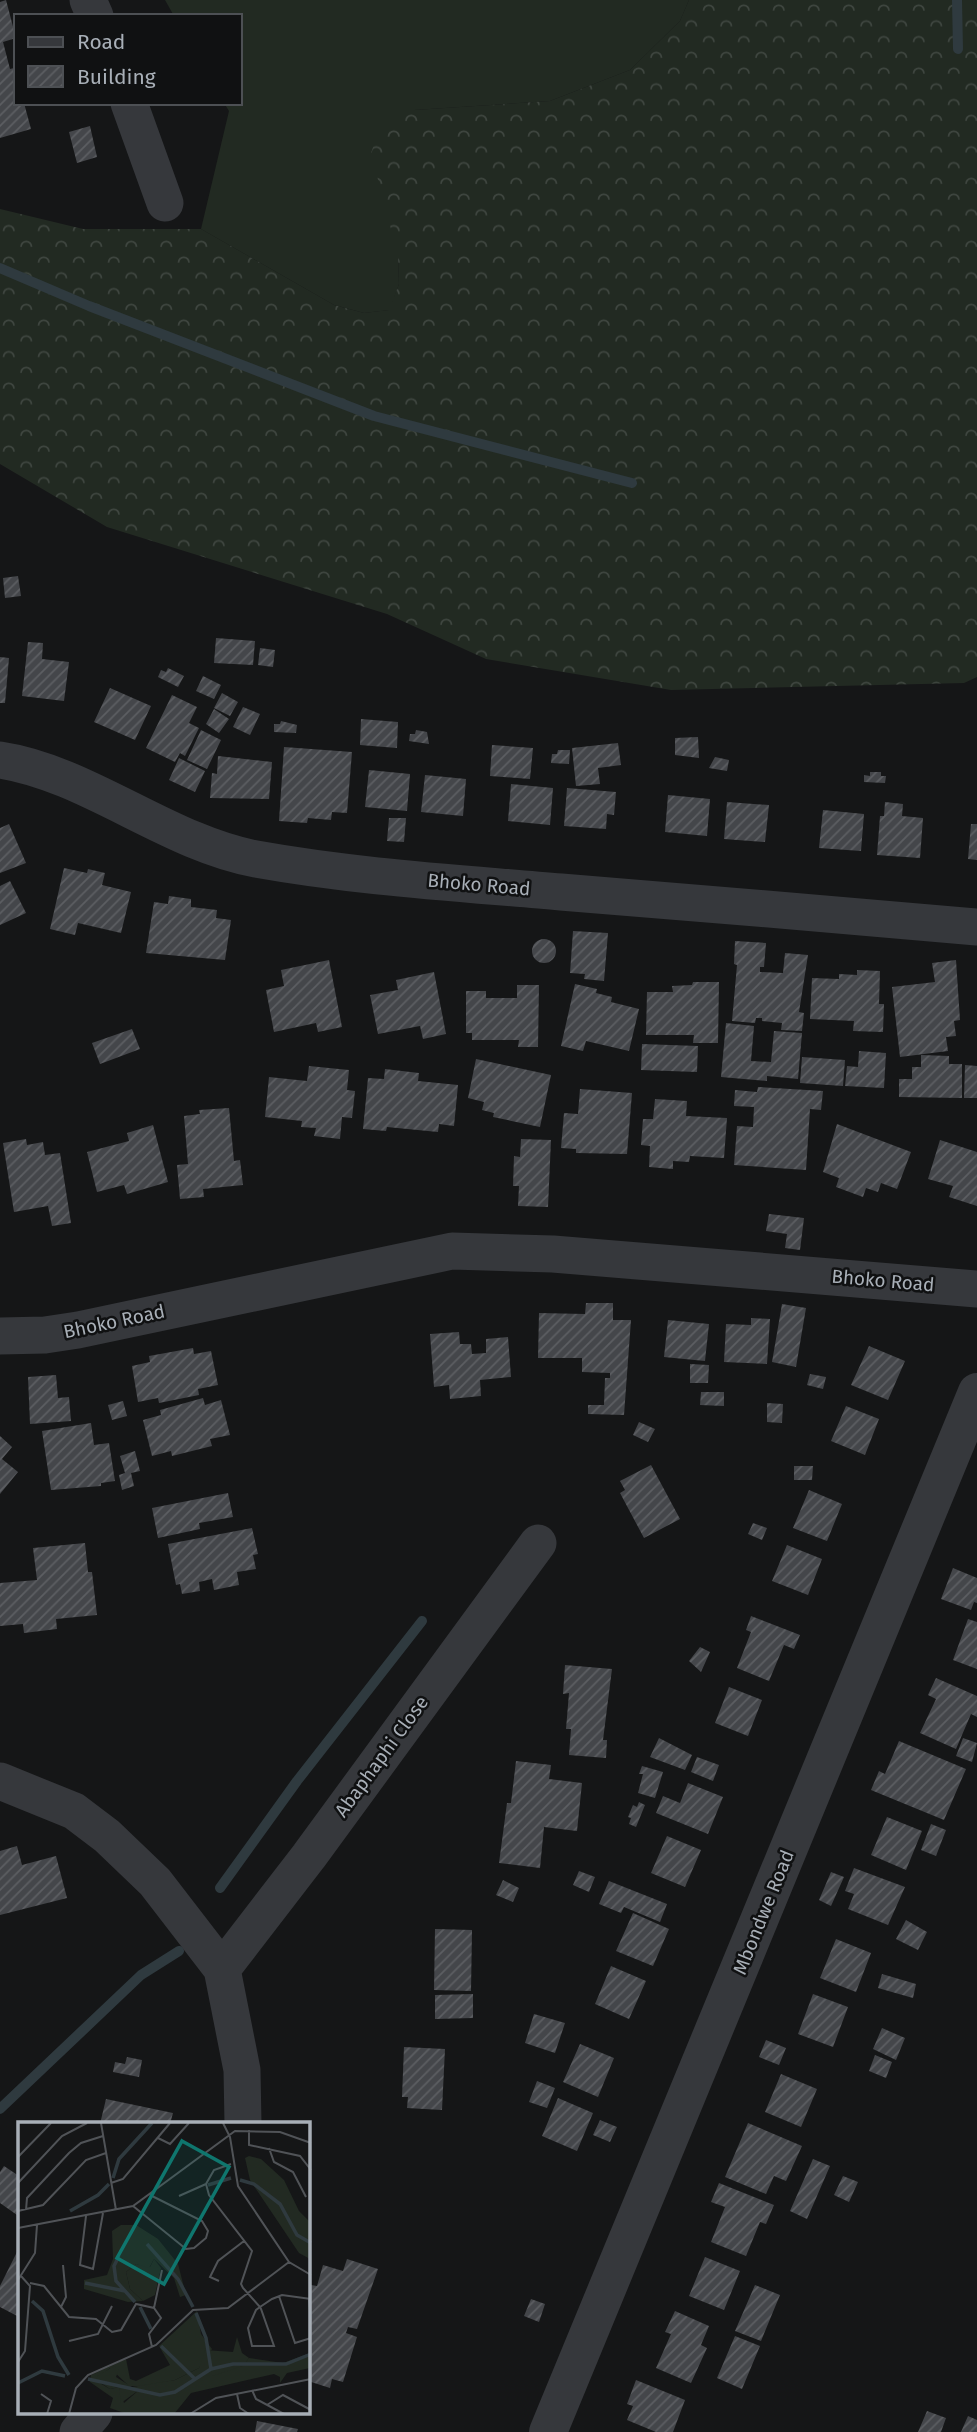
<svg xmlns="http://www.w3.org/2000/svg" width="977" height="2432" font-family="'Fira Sans',sans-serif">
	<defs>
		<pattern id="forest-crowns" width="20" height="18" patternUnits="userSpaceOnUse" patternTransform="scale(1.75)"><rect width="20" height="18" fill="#222a22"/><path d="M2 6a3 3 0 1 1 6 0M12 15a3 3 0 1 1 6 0" fill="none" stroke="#3f4640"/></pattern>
		<pattern id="building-hatch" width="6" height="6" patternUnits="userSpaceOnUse" patternTransform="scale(1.75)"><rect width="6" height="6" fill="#44464a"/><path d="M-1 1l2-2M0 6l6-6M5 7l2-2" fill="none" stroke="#5c5e62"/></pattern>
	</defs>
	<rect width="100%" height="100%" fill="#151617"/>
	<path fill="#222a22" d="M165,0H689L680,21L630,70L550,101L415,110L398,256L399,284L390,310L364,313L334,305L201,229L229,111L224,103H240V16H174Z"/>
	<path fill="url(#forest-crowns)" d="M689,0H977V677L964,683L671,690L486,659L387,614L107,527L0,464V209L83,229H201L334,305L364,313L389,310L399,284L398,256L371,153L380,128L415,110L550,101L630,70L680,21Z"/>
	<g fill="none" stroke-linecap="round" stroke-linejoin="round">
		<path stroke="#2f3a3f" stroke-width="10" d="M957,0L958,49
			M0,268L89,306L374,416L632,483
			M220,1888L297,1781L422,1621
			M0,2109L141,1975L179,1951"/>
	</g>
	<path fill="url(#building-hatch)" d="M6,0L16,38L3,42L10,69L14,68L16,74V103H24L31,129L0,138V2Z
		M90,126L97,157L77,163L69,132Z
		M18,576L21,596L5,598L3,578Z
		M216,638L255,641L253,665L214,663Z
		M28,642L43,643L42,659L69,662L64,701L22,696Z
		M260,648L275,650L273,667L258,665Z
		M0,657L9,658L5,703H0Z
		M168,668L184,676L178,687L158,677L161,670L166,672Z
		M203,676L221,685L214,699L196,691Z
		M110,688L151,706L135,740L94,722Z
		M222,693L238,702L230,716L214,708Z
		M172,695L197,707L189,723L199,728L185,756L180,753L175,762L146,748Z
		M243,707L260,714L250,735L233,727Z
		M214,709L229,719L219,733L206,724Z
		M361,719L398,722L397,748L360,745Z
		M281,721L297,725L296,733L274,732V724H280Z
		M201,730L221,740L207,769L187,760Z
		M416,730L427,732L429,744L409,741L410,734H415Z
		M698,737L699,758L675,755V738Z
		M618,743L621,765L598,768L600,784L576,786L572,748Z
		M492,745L533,748L530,779L490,776Z
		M284,747L352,752L347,813L332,812L331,820L308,818L307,823L279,821Z
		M558,750H570L569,764L551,763L552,754H557Z
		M218,756L272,762L269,799L210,798L212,773L217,774Z
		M715,757L729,760L727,771L709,768Z
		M179,758L205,771L195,792L169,780Z
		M369,770L410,774L407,811L365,807Z
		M870,772H881V776H886L885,783L864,782V775L870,776Z
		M425,775L466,779L463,816L421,812Z
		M511,784L553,788L550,825L508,821Z
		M567,788L616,792L614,815L607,814L606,829L564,826Z
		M668,795L710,799L707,836L665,832Z
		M727,802L769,805L765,842L724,839Z
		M885,802L903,804L902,816L923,818L920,858L877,855L880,816H884Z
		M823,810L864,814L861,851L819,848Z
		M389,818H406L404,842L387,841Z
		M9,824L26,863L0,873V828Z
		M971,824H977V860L968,859Z
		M64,868L87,873L88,869L105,873L102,885L131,892L121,933L78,923L75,935L50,929Z
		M10,881L26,913L0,925V886Z
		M169,896L191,899V907L217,910L216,918L231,920L225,960L146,953L154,902L168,904Z
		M573,931L608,933L604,981L584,979L585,974L570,973Z
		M532 951a12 12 0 1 1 24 0a12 12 0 1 1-24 0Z
		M735,941L766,943L764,967H760V972L783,973L785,953L808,955L799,1012L804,1013L802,1031L781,1030L782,1023L762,1021V1018H756L755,1023L732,1021L737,965L734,964Z
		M329,960L342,1027L318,1032L316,1023L274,1032L266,990L284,986L281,970Z
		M956,960L960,1020L954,1021L956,1036L946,1037L948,1051L900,1057L892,987L935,982L932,963Z
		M857,970L880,971L879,1004H884L883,1032L853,1031L854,1021L810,1019L812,978L839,979V974L857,975Z
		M434,972L446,1034L423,1039L420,1026L378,1034L370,995L398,990L396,980Z
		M693,982H719L718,1043H693L694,1035H646L647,992H673L672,986L692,985Z
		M575,984L597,989L596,993L612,997L611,1002L639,1009L629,1051L586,1041L583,1051L561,1046Z
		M517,985H539L538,1047H518L519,1040H472V1033H466V991H486V998H517Z
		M726,1023L754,1026L751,1061L771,1062L774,1031L802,1033L798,1079L767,1076V1081L721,1077Z
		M132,1029L140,1049L100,1064L92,1043Z
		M642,1044L698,1046L697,1072L641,1070Z
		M859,1051L886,1053L884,1088L845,1086L847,1066L858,1067Z
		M921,1055L949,1056V1064H962V1098L899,1097V1079H912V1067H921Z
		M802,1057L845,1060L843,1086L800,1083Z
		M476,1059L551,1075L540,1127L493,1117L494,1113L482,1110L484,1102L468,1098Z
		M965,1065L977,1066V1098H964Z
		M309,1066L349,1070L347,1090L355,1091L352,1118L342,1117L340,1139L314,1136L316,1128L301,1127L302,1121L265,1117L269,1077L307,1081Z
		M385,1069L419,1073L418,1081L458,1085L454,1126L439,1124L438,1132L387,1127L386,1131L363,1129L368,1078L384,1079Z
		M758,1087L823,1091L821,1110L810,1109L806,1170L734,1165L737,1126L753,1127L754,1107L734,1106L735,1090L757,1092Z
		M580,1089L632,1093L627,1154L576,1153V1149L561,1148L564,1113L578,1114Z
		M655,1099L687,1101L686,1116L727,1118L724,1158L690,1156L689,1162L673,1161V1169L649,1167L650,1146L641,1145L643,1119H653Z
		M229,1108L234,1161L240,1160L243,1185L203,1189L204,1197L180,1199L177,1165L188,1164L184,1116L200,1114L199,1110Z
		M837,1124L911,1152L897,1189L881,1183L878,1192L866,1188L863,1197L836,1187L839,1178L823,1172Z
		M153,1125L168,1182L127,1194L124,1185L97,1192L87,1152L129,1141L127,1133Z
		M26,1139L27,1145L43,1142L45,1155L60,1153L71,1223L52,1226L48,1206L14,1212L3,1143Z
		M521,1139L551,1140L548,1207L518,1206L519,1186H513L514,1156L520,1157Z
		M940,1140L977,1152V1206L949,1197L953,1186L928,1179Z
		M769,1214L804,1218L800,1250L785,1248L787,1234L766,1231Z
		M586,1303H613V1320H631L624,1415L588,1414V1405H604L605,1378H610V1373L582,1372V1358H538L539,1313L585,1314Z
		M782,1304L806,1308L796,1367L772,1362Z
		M751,1318L770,1319L767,1364L724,1362L726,1324L751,1325Z
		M668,1320L709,1324L705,1361L664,1357Z
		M459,1332L460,1344H471L472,1354L486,1353V1339L508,1337L511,1377L480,1380L481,1396L450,1399L449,1385L434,1387L430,1334Z
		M869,1346L905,1361L888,1400L851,1385Z
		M193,1348L194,1354L211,1351L218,1385L198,1389L199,1395L159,1403L158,1398L138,1402L132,1366L150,1362L149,1356Z
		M690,1364L709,1365L708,1383H690Z
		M810,1374L826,1377L823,1389L807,1385Z
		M56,1375L58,1398L69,1397L71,1421L30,1424L28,1377Z
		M701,1392H724V1406L700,1405Z
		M203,1398L205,1405L221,1400L230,1435L210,1439L212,1446L172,1456L171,1451L152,1456L143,1420L161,1415L160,1410Z
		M123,1401L127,1416L112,1420L108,1405Z
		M767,1403L783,1404L782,1423L767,1422Z
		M846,1406L879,1419L865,1455L831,1441Z
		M639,1422L655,1429L648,1442L633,1435Z
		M91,1423L94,1445L109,1443L115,1481L101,1483V1486L51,1490L42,1431Z
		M0,1436L12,1447L2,1459L18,1472L0,1494Z
		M135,1451L140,1471L131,1473L134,1486L122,1490L119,1475L125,1473L120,1456Z
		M651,1465L680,1519L644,1538L620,1493L625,1490L620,1481Z
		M794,1466H813L812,1480H794Z
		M809,1490L842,1504L827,1541L793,1528Z
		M228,1493L233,1517L199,1523L200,1529L158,1538L152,1508Z
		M753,1523L767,1528L762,1540L748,1534Z
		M252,1528L258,1554L253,1555L256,1569L237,1572L239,1585L214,1590L212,1579L199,1582L200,1591L182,1594L180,1584L176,1585L168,1544Z
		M85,1543L88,1572H92L97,1615L56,1619L57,1629L24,1633L23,1624L0,1626V1583L37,1580L33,1548Z
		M787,1545L822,1559L808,1595L772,1581Z
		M953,1568L977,1578V1603L974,1602L971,1610L941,1599Z
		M751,1616L800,1635L794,1649L784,1645L769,1681L737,1668L751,1632L746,1630Z
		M968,1619L977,1622V1669L953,1660Z
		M700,1647L710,1652L701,1672L689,1661Z
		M565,1665L612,1669L603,1740H607L606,1758L569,1755L571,1729H566L569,1693L563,1694Z
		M936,1678L977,1696V1717L971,1714L956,1749L920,1733L936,1699L928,1695Z
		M729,1687L762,1700L748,1736L715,1723Z
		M659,1738L692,1755L685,1770L650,1757Z
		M963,1738L977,1743L972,1762L956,1756Z
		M899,1741L966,1769L944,1820L871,1790L879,1771L885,1774Z
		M697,1757L719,1765L713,1781L691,1772Z
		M516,1761L551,1765L549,1779L582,1783L577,1831L544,1827L540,1868L499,1863L507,1803H511Z
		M642,1766L663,1772L655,1798L638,1793L643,1774H639Z
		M688,1783L723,1797L708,1834L656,1813L663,1796L680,1803Z
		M639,1802L645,1805L636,1827L629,1824L631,1818L628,1817L633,1805L637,1807Z
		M887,1817L922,1831L906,1870L871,1855Z
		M931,1824L946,1830L936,1856L921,1850Z
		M667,1836L701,1850L685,1887L651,1873Z
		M17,1846L22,1865L56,1856L67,1898L0,1915V1851Z
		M854,1868L905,1887L888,1925L848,1909L854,1894L845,1891Z
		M579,1871L595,1877L589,1892L573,1885Z
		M831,1872L844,1877L831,1906L819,1900Z
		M503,1880L519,1888L513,1902L496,1895Z
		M609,1881L667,1904L660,1922L624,1907L621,1913L599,1904Z
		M633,1913L669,1929L653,1966L616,1951Z
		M906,1920L927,1932L918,1950L896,1939Z
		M435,1929L472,1930L471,1991L434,1990Z
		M836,1939L871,1953L856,1992L820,1978Z
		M611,1966L646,1981L629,2019L595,2004Z
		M882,1974L916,1984L913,1998L878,1988Z
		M473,1994V2018L435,2019V1995Z
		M813,1994L848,2007L833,2047L798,2034Z
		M534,2014L565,2023L555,2053L525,2043Z
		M882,2028L905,2038L896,2060L873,2049Z
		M766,2040L786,2048L779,2065L759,2057Z
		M580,2044L614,2058L598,2097L563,2082Z
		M404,2047L445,2049L442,2110L407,2108L408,2097H402Z
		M875,2055L892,2062L886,2078L869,2071Z
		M127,2057L142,2060L139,2077L113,2072L115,2062L125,2064Z
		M781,2074L817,2089L801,2127L765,2112Z
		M537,2081L555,2088L547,2108L529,2102Z
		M558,2098L593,2113L577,2151L542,2136Z
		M106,2099L173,2113L170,2124H100Z
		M600,2120L617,2127L610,2142L593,2135Z
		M748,2123L802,2146L786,2181L774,2176L766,2194L725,2177Z
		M813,2159L830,2166L807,2219L790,2211Z
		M4,2166L19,2176L17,2215L0,2203V2172Z
		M843,2176L858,2182L849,2202L834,2195Z
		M719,2183L774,2205L766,2224L760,2222L746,2256L711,2242L725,2207L711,2202Z
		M19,2248V2317L0,2307V2286Z
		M705,2257L740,2271L724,2310L689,2296Z
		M347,2259L378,2269L357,2329L348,2327L346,2333L357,2337L343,2382L332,2379L330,2388L308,2381V2293L311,2285L317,2286L323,2265L343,2271Z
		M755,2285L780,2295L761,2341L735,2331Z
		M531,2299L545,2304L539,2322L524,2316Z
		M675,2311L709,2326L701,2345L707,2348L691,2383L656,2368L671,2334L665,2332Z
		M735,2336L760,2346L742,2389L717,2378Z
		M636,2380L685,2400L673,2432H656L627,2420L633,2406L627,2404Z
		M927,2411L946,2418L941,2432H918Z
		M968,2416L977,2420V2432H961Z
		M257,2421L298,2429L297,2432H255Z"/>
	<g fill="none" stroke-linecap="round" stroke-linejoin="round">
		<path stroke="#36383c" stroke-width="37" d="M88,0L95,16
			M129,103L165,203
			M0,760C87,773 168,843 256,859C356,877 459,883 561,892C700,903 838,915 977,927
			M0,1336L45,1335L78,1330L452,1251L553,1254L977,1289
			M0,1781L74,1811L107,1836L155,1882L222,1969L242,2070L243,2124
			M222,1969L309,1856L538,1543
			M78,2432L94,2413"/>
		<path stroke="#36383c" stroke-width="38" d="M548,2432L977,1392"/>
	</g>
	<g text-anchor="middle" stroke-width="5" stroke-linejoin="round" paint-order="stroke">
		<g font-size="19" fill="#a8afb7" stroke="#101112">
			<text transform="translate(479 884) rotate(5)" y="7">Bhoko Road</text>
			<text transform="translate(883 1280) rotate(5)" y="7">Bhoko Road</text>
			<text transform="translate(114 1321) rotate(-12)" y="7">Bhoko Road</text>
			<text transform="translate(381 1756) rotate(-54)" y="7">Abaphaphi Close</text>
			<text transform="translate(763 1912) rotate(-68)" y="7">Mbondwe Road</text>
		</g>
	</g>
	<g transform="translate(18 2122)">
		<rect width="292" height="292" fill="#151617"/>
		<path d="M231,34L243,37L266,58L281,89L292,100V137L281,131L232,58L227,36ZM136,137L143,146L137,173L125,179L112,167L108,150L118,142L132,145ZM179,189L183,212L194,227L181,246L157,258L131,264H111L92,246L77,258L92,267L101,265L106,281L121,268L152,272L170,264L176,254L224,244L231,236L265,241L292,231V246L269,251L262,261V255L256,252L173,271L156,292H109L92,286L95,276L72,260L73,253L108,237L112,257L118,259L152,243L141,224Z" fill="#222a22"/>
		<path d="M103,103H118L140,117L160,142L168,173L162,175L156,156L136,137L131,146L118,142L108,150L112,167L125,179L110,180L66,167V158L89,153L95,137L94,109ZM219,215L224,231L231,236L225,244L194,254H177L172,264L151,273L121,268L103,281L101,265L92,267L76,256L96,244L101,247L98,255L114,265L157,258L181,246L187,228L215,230Z" fill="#222a22"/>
		<path fill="none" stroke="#2f3a3f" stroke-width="3.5" d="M95,56L101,37L134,1M222,58L236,62L262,82L279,113L293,121M190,63L213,56M52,89L80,73L91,62M129,122L160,157L175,185M101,134L96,144L98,159L117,180M67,161L107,169M14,179L25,189L40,235L51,253M122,185L133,207M178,191L188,216L193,247M143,224L177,257M70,257L142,273L157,270L193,247L215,242H268L293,232M0,261L24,249L47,254"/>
		<path fill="none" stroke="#505357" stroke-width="2" d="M83,1L98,88M205,1L212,15L220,64L271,140L293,153M231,8V23L282,34L293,48M140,16L152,22L171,1M251,26L256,40L275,50L288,75M0,35L33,1M213,42L196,48L188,62L191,73L234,129L223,162L225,166L242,185L243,187L256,224H234L230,206L238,188L242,185L254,177L264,173L293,177M0,61L44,14L69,1M93,61L105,57L152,1M161,74L188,62M115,84L168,127L176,126L188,116L190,109L184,99L132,73M8,88L9,76L51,31L63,21L85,14M0,89L25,83L68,38L88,31M68,94L62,143L75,147L85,91M0,106L115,84L217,9L262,10L293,21M0,158L17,131L19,103M201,159L192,155L200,139L226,119M12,161L26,164L51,195L78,197L94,210L103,208L118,182L136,186L143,196L131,212L134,225M261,174L277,221L293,216M291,177L293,200M43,185L48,175L45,143M136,186L144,148M51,219L80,212L94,184M0,240L7,229L12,164L3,154M234,268L238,277L266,292M23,272L33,279L29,292M219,272L222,286L231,292M249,283L265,273L293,288M51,292L58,266L70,253L138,223L175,188L210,186L271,140M172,292L198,276L293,257"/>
		<path fill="#0f766e" fill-opacity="0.15" stroke="#0f766e" stroke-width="3.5" d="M164,19L211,45L146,162L99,136Z"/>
		<rect width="292" height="292" fill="none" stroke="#a8afb7" stroke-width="3.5"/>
	</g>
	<rect x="14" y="14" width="228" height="91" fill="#101112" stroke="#4d5054" stroke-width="2"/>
	<rect x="28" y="37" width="35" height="10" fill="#36383c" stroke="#4d5054" stroke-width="2"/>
	<text x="77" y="49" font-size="21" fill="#a8afb7">Road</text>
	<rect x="28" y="66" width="35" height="21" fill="url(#building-hatch)" stroke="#4d5054" stroke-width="2"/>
	<text x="77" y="84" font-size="21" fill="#a8afb7">Building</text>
</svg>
